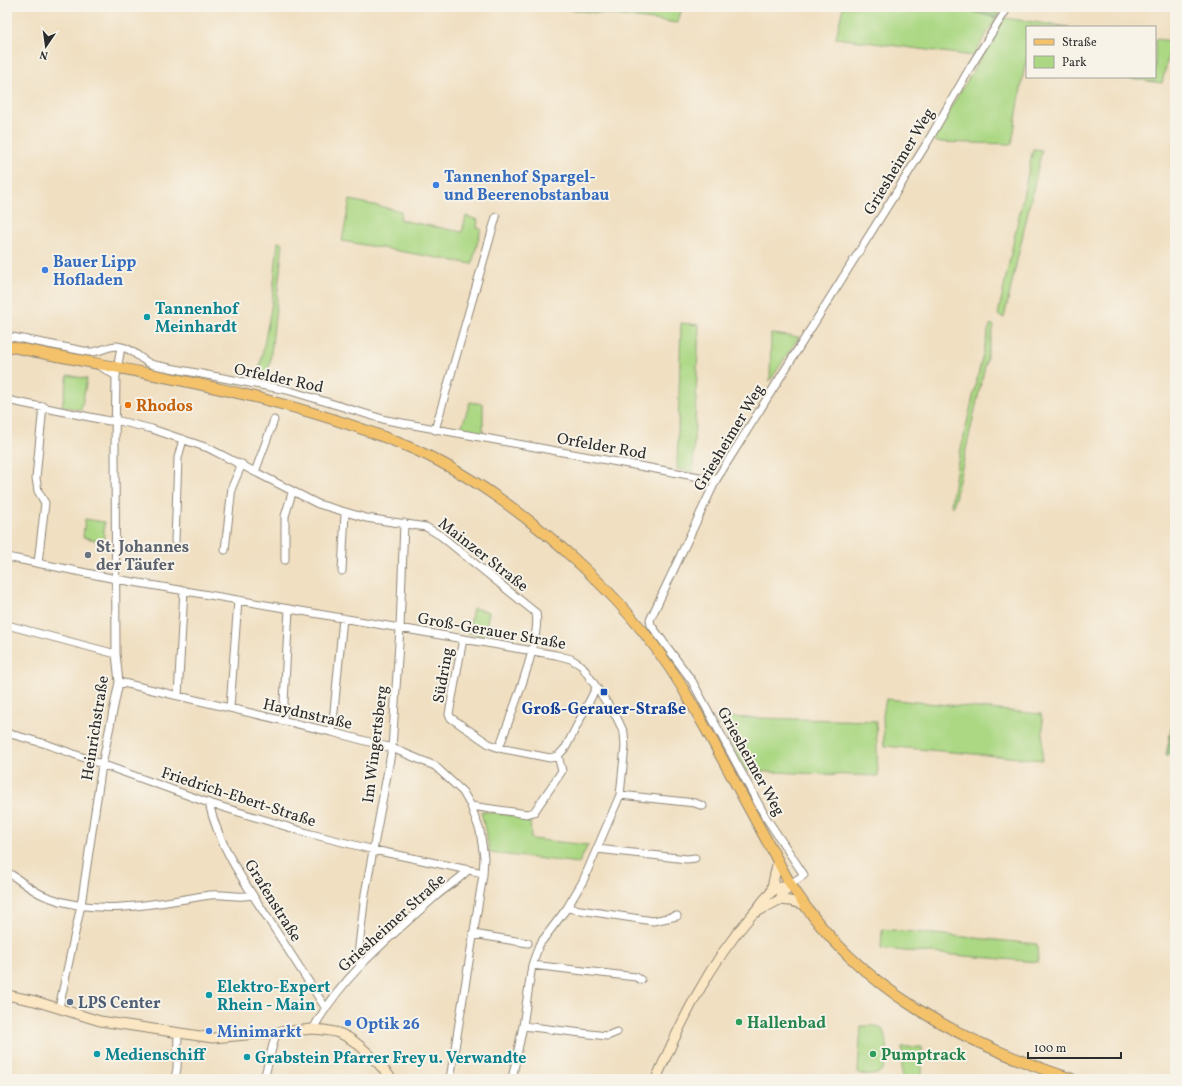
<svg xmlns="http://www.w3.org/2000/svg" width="1182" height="1086" font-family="Vollkorn,serif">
	<rect width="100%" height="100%" fill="#f7f3e8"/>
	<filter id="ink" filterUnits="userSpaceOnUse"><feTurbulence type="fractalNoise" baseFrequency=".025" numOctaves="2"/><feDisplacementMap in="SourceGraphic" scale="8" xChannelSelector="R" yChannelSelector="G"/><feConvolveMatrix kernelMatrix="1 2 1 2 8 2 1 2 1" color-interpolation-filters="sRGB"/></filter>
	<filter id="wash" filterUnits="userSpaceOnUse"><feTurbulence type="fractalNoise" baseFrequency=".012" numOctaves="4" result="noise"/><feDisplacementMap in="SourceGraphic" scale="16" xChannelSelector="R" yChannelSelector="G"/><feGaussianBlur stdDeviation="0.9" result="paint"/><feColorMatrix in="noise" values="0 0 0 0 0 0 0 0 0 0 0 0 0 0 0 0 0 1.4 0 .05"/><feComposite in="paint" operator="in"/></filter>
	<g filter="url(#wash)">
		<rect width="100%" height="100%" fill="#f0dfc1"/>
		<path fill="#acd884" stroke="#6c8258" d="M548,7H682L678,23Z
			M843,7H959L996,18L973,56L836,38Z
			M1005,18L1069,27H1027V64H1025L1012,144L936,142L933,137Z
			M1155,39L1172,41L1162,83L1119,77H1155Z
			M1033,149L1042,150L1004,318L998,315Z
			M350,200L401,211L400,220L462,232L466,216L478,220L477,228L481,229L472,264L342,241Z
			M278,242L283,243L270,363L265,382L257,381L272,303Z
			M681,323L699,325L693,472L677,469Z
			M992,324L994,326L953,507L951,504L957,466L988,332L990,325Z
			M771,334L799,337L770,381Z
			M68,375L87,379L81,410L62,406Z
			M470,402L483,404V436L460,432Z
			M85,519L104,522V539L99,541L83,537Z
			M473,608L489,612L484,637L468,633Z
			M886,699L1041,714L1043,727L1042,760L884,746L883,715Z
			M716,717L876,721L878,776L746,771Z
			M481,811L530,818L531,839L588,845L579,863L490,853Z
			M882,929L1037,944L1038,962L881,949Z
			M861,1026H876L883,1030C887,1043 892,1076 870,1075C865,1075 862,1075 858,1072Z
			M902,1047H922V1078H902Z"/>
		<path fill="#89b872" stroke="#5a724e" d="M959,7H1003L996,18Z
			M1175,710V756L1166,755Z"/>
	</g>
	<g filter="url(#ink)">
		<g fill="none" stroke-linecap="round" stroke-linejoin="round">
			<defs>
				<path id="street" d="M7,336L89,352C99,353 107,346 117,346C135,348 139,361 154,365L287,390L386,420L716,480
					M100,366L116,376
					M7,400L109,421L115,420L152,429L208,448L318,504L366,518L426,527L441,536L536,613C542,640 509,719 499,748
					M435,430L496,217
					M255,472L274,420
					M175,541L178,458L183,439
					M225,550L232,487L242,464
					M7,557L116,579L556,655L571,659L582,666L617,718L624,733L625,746L622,776L620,795L583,881L567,908L539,945L532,965L523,1026L512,1079
					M285,560V516L292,493
					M38,563L45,503L38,491L36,478L43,406
					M342,571L345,513
					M7,625L116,654
					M463,639L449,714L451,718L489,744L499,748L550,758L558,756L566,747L596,688
					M119,682L332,732L392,748L435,766L463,792L471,806L480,831L484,857L483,875L450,1079
					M178,696L184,590
					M230,708L238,600
					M283,721L289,609
					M332,732L343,618
					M7,733L46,744L209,803L311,834L374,850L483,873
					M620,795L695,803L703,806
					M209,803C218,844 244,882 267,917C286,947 306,977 325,1007
					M471,806L527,814L534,812L562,771L558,756
					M597,849L687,859L695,858
					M7,872C19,879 32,891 45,896C99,918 156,903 210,895C225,893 238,899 252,895
					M790,884L804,875L765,816L692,681L651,625L650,620L716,480L927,143L971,66L1008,7
					M567,908L653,921L677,916
					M473,934L528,943
					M532,965L636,977L641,980
					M360,966L358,955L365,894L392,748L400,628L404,523
					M59,1008L81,905L102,765L119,682L116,654L115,446L116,376L121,347
					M523,1026L607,1036L617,1032
					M313,1029C342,976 390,937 435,897C446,887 458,881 468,870
					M175,1079L177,1068L178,1034
					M264,1079L276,1033"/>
				<path id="secondary" d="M771,892L778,860
					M779,900L790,901L805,905
					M755,913L779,900L790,884
					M7,995L35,1001L100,1021L213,1038L313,1029C323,1030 332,1030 341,1034C359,1041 379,1064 392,1079
					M656,1079C682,1020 709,964 751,916C765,900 768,889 790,884"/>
				<path id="primary" d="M7,346C140,373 278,393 404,445C468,471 533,520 583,567C626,607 665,655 693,706C720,753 745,802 772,850C779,863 786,878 795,891C859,990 963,1043 1072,1079"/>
			</defs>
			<use href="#street" stroke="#8e8576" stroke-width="9"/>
			<use href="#secondary" stroke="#8e8576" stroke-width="11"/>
			<use href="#primary" stroke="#8e8576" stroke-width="12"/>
			<use href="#street" stroke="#fff" stroke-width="7"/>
			<use href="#secondary" stroke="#fbe7c3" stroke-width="9"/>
			<use href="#primary" stroke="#f4c26a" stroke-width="10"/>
		</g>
	</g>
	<g fill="#3f7fe0" stroke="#f7f3e8" stroke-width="1.5">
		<circle cx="436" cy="185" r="4"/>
		<circle cx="45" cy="270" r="4"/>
		<circle cx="348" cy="1023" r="4"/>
		<circle cx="209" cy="1031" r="4"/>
	</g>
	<g fill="#0f9aa8" stroke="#f7f3e8" stroke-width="1.5">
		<circle cx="147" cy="317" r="4"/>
		<circle cx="209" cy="995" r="4"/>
		<circle cx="97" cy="1054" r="4"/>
		<circle cx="247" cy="1057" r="4"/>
	</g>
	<circle fill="#e8710a" stroke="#f7f3e8" stroke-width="1.5" cx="128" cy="405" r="4"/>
	<circle fill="#6b7280" stroke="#f7f3e8" stroke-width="1.5" cx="88" cy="555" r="4"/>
	<rect fill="#1a4fb4" stroke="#f7f3e8" stroke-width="1.5" x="600" y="688" width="8" height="8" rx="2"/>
	<circle fill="#5c6f8a" stroke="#f7f3e8" stroke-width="1.5" cx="70" cy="1002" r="4"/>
	<g fill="#2e9e5b" stroke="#f7f3e8" stroke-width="1.5">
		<circle cx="739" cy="1022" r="4"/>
		<circle cx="873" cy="1054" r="4"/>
	</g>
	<g text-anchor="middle" stroke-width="4" stroke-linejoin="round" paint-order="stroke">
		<g font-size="16" fill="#2b2b2b" stroke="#f7f3e8">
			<text transform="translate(898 161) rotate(-59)" y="6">Griesheimer Weg</text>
			<text transform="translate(279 377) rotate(12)" y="6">Orfelder Rod</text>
			<text transform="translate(728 437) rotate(-59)" y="6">Griesheimer Weg</text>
			<text transform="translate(602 445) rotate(10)" y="6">Orfelder Rod</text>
			<text transform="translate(484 554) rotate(38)" y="6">Mainzer Straße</text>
			<text transform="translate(492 630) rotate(10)" y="6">Groß-Gerauer Straße</text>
			<text transform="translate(442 675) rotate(-80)" y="6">Südring</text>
			<text transform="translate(308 713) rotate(13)" y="6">Haydnstraße</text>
			<text transform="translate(94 728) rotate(-81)" y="6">Heinrichstraße</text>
			<text transform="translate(374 744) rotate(-83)" y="6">Im Wingertsberg</text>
			<text transform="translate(752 761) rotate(61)" y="6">Griesheimer Weg</text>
			<text transform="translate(239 796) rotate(18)" y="6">Friedrich-Ebert-Straße</text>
			<text transform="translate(274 900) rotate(58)" y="6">Grafenstraße</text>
			<text transform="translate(391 922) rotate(-42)" y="6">Griesheimer Straße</text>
		</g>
		<g font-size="16" font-weight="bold" fill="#366cbe" stroke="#f7f3e8" text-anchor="start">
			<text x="444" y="182">Tannenhof Spargel-<tspan x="444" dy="18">und Beerenobstanbau</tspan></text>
			<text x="53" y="267">Bauer Lipp<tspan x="53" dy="18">Hofladen</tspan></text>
			<text x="356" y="1029">Optik 26</text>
			<text x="217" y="1037">Minimarkt</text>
		</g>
		<g font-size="16" font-weight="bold" fill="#0d838f" stroke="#f7f3e8" text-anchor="start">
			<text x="155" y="314">Tannenhof<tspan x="155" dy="18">Meinhardt</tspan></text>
			<text x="217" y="992">Elektro-Expert<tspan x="217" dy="18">Rhein - Main</tspan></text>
			<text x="105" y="1060">Medienschiff</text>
			<text x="255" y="1063">Grabstein Pfarrer Frey u. Verwandte</text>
		</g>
		<g font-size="16" font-weight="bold" fill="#c56008" stroke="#f7f3e8" text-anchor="start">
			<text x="136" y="411">Rhodos</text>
		</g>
		<g font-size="16" font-weight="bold" fill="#5b616d" stroke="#f7f3e8" text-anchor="start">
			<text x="96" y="552">St. Johannes<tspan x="96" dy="18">der Täufer</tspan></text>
		</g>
		<g font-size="16" font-weight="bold" fill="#164399" stroke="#f7f3e8">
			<text x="604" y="714">Groß-Gerauer-Straße</text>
		</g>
		<g font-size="16" font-weight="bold" fill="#4e5e75" stroke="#f7f3e8" text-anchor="start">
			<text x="78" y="1008">LPS Center</text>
		</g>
		<g font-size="16" font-weight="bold" fill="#27864d" stroke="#f7f3e8" text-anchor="start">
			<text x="747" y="1028">Hallenbad</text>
			<text x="881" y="1060">Pumptrack</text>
		</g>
	</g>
	<rect width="1182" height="1086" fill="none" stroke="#f7f3e8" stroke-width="24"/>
	<rect x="1026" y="26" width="130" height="52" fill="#f7f3e8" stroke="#a5a39c"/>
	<rect x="1034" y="39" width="20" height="6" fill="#f4c26a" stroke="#a5a39c"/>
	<text x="1062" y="46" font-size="12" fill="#2b2b2b">Straße</text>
	<rect x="1034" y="56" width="20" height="12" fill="#acd884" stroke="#a5a39c"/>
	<text x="1062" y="66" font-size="12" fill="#2b2b2b">Park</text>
	<g transform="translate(46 46) rotate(193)" stroke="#f7f3e8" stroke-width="3" paint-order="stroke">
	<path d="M0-3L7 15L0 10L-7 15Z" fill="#2b2b2b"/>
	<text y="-6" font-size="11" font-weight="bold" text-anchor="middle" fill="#2b2b2b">N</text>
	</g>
	<path d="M1028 1052v6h93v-6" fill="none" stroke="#2b2b2b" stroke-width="2"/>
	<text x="1034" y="1052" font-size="12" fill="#2b2b2b" stroke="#f7f3e8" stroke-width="3" paint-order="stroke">100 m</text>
</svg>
